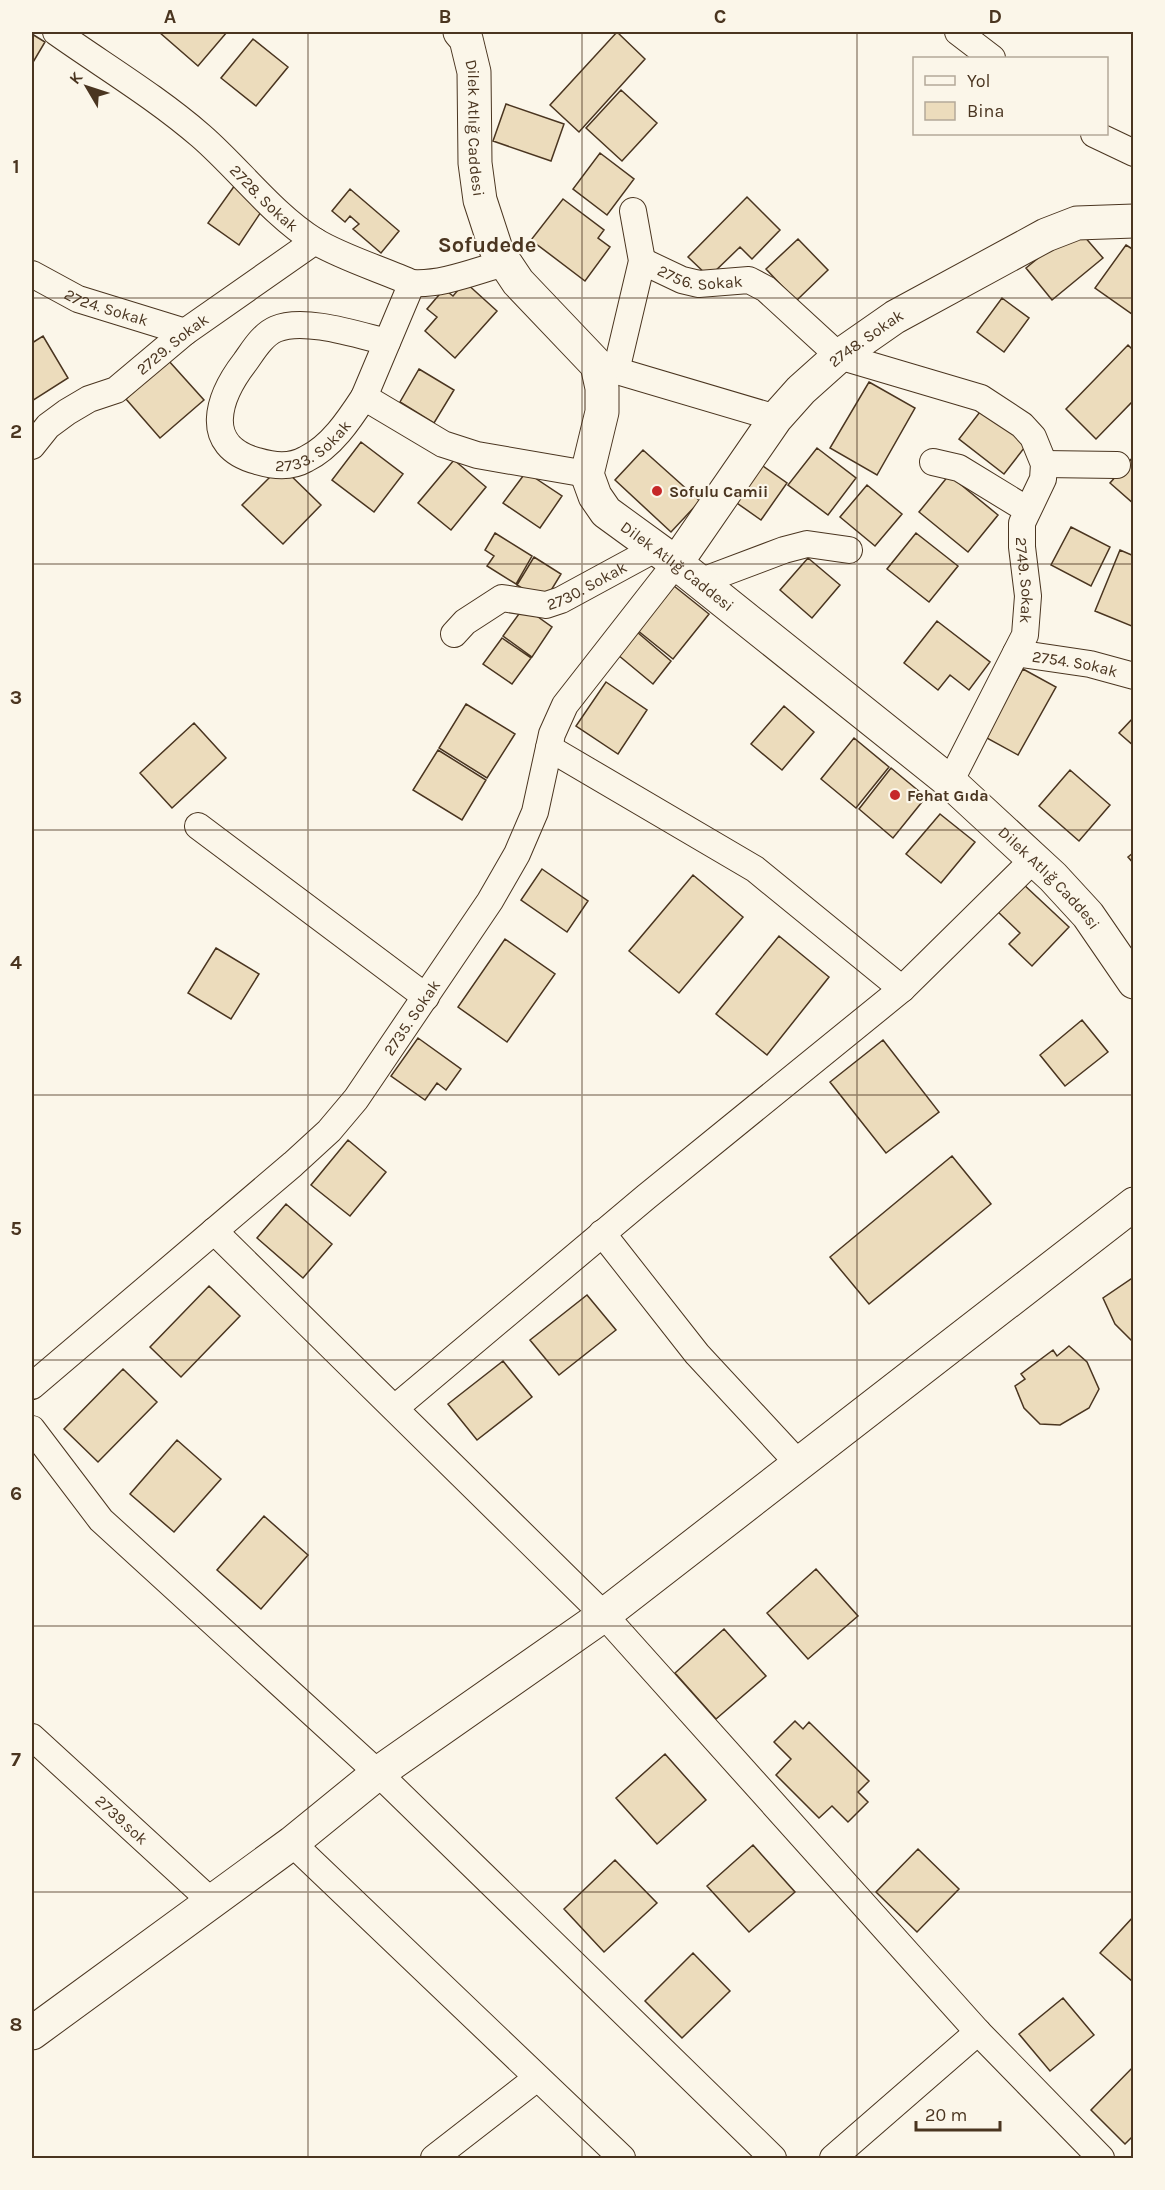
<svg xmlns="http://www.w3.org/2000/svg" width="1165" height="2190" font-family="Karla,sans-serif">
	<rect width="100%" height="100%" fill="#fbf6e9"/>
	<path fill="#ecdcbc" stroke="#4a3520" stroke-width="1.5" d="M159,32H227L198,66Z
		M617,32L645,59L579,132L550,105Z
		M32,34L45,42L32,64Z
		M253,39L288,67L256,106L221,78Z
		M621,90L657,123L622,161L586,128Z
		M506,104L564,124L551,161L493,141Z
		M600,153L634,179L607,215L573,189Z
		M235,185L265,206L239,245L208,223Z
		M350,189L399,231L381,253L353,229L359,224L350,216L345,222L332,211Z
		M747,197L780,230L752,259L740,247L709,277L688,257Z
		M563,199L604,230L598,238L610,247L585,281L531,240Z
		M1076,227L1103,258L1052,300L1026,268Z
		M798,239L828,270L796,301L766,269Z
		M1126,245L1134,250L1132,314L1095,288Z
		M465,282L497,311L455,358L425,331L437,317L427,309L444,289L453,296Z
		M1002,298L1029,318L1004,352L977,332Z
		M43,336L68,378L32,401V343Z
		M1128,345L1134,351V403L1132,402L1096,439L1066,409Z
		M168,360L204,400L160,438L126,399Z
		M419,369L454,390L434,423L400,402Z
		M869,382L915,408L877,475L830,448Z
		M983,408L1028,443L1004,474L959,439Z
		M361,442L403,474L374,512L332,480Z
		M817,448L856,478L828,515L788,485Z
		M643,450L700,501L671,532L615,480Z
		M1134,456V504L1110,483Z
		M454,460L486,487L451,530L418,503Z
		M760,464L787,483L761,520L734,501Z
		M281,466L321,505L283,544L242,505Z
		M526,472L562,496L540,528L503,503Z
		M949,475L998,515L968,552L919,512Z
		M867,485L902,514L875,546L840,517Z
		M1071,527L1110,547L1091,586L1051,565Z
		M495,533L532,556L516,584L487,566L494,556L485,550Z
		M916,533L958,566L929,602L887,569Z
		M1120,550L1134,556V627L1095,611Z
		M534,557L561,574L544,602L517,585Z
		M808,558L840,585L812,618L780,590Z
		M674,586L709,614L673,659L637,630Z
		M524,607L552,627L532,657L503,636Z
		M937,621L990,662L969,690L950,675L938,690L904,663Z
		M637,632L671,661L653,684L618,655Z
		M502,638L531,658L512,684L483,664Z
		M1023,669L1056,687L1018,755L985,737Z
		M606,682L647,710L618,754L576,726Z
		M466,704L515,734L487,778L439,748Z
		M784,706L814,732L782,770L751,744Z
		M1134,717V746L1119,733Z
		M194,723L226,758L172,808L140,773Z
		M854,738L889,767L856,808L821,779Z
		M438,750L486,780L462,820L413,790Z
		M891,768L926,797L893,838L859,809Z
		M1070,770L1110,805L1079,841L1039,806Z
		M940,814L975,842L941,883L906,854Z
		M1134,852V864L1128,857Z
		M542,869L588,901L567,932L521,900Z
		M693,875L743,917L679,993L629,951Z
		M1022,883L1069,927L1032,966L1009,944L1020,933L996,910Z
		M779,936L829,977L767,1055L716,1014Z
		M505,939L555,974L507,1042L458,1007Z
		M216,948L259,974L231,1019L188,993Z
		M1082,1020L1108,1052L1065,1086L1040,1055Z
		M418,1038L461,1069L446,1090L437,1083L425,1100L391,1076Z
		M883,1040L939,1112L886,1153L830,1082Z
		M348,1140L386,1172L350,1216L311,1185Z
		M952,1156L991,1204L869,1304L830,1257Z
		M286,1204L332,1244L303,1278L257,1238Z
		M1134,1277V1343L1115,1324L1103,1298Z
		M209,1286L240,1316L181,1377L150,1347Z
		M587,1295L616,1330L559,1375L530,1340Z
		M1069,1346L1087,1362L1099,1389L1089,1408L1060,1425L1040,1424L1024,1408L1015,1386L1025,1379L1021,1374L1053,1350L1057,1356Z
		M503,1361L532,1397L477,1440L448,1404Z
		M123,1369L157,1402L98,1462L64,1429Z
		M177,1440L221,1479L174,1532L130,1494Z
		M264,1516L308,1555L261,1609L217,1570Z
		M816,1569L858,1616L808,1659L767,1613Z
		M724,1629L766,1676L716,1719L675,1673Z
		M795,1721L803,1729L809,1722L869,1781L858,1792L868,1802L848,1822L832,1806L819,1818L776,1775L791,1759L774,1742Z
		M665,1754L706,1800L657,1844L616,1798Z
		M753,1845L795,1892L749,1932L707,1886Z
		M918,1849L959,1889L917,1932L876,1892Z
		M615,1860L657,1903L604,1952L564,1909Z
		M1134,1916V1980L1132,1981L1100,1953Z
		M693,1953L730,1991L682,2038L645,2001Z
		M1063,1998L1094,2035L1050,2071L1019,2034Z
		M1134,2066V2135L1125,2144L1091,2110Z"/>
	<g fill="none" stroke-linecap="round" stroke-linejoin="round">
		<defs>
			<g id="street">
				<path id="s1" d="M56,32C104,66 156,97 201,136C239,169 272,214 315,241C341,257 383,270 412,283C443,285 475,271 505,263"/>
				<path d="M958,32L992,58"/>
				<path d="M1094,134L1134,153"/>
				<path id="s2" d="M642,261L682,280L699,284L749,280L766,289L839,356L981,398L1022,425L1033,437L1044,464L1043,479L1022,523V547L1028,596L1025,635L950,782"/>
				<path id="s3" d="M32,274L78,299L185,332"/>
				<path id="s4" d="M387,342C358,335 304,317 276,329C262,335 253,351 245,362C218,397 201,446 257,461C274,466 290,468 306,459C331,447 349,420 364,397L443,444L477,455L587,474"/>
				<path d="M597,365L776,418"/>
				<path d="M616,371L642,261L633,211"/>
				<path d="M364,397L412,283"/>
				<path id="s5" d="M32,446L48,426L67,412L89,399L116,390L185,332L315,241"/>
				<path d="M933,462L959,468L1026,509"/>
				<path d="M1044,464L1117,465"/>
				<path d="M699,582L784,550L807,544L849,550"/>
				<path id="s6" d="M454,634L465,622L502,598L546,605L561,600L655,549"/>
				<path id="s7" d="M1016,653L1090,664L1134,676"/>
				<path d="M549,748L755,869L902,989"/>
				<path d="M198,826L426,997"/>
				<path d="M214,1231L604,1615L978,2032L1101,2158"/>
				<path d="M602,1233L697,1354L799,1464"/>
				<path id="s8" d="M32,1386L293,1164L329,1131L356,1099L490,901L517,854L535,812L552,734L565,705L676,563"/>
				<path d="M395,1408L646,1197L902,989L1034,859"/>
				<path d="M32,1429L101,1520L378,1773L773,2158"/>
				<path id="s9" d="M32,1737L212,1902"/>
				<path d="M292,1843L622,2158"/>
				<path d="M434,2158L537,2078"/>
				<path d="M833,2158L978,2032"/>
			</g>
			<g id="secondary">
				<path id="s10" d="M460,32L466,39L474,72L475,163L480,200L496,249L518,282L597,365L602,388V412L587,474L595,496L606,512L676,563L950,782L1053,877L1088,915L1134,982"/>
				<path id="s11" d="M676,563L776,418L801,390L839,356L895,317L1046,235L1077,223L1134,221"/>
				<path d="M32,2033L292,1843L378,1773L604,1615L1134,1204"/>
			</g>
		</defs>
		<use href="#street" stroke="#4a3520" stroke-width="28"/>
		<use href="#secondary" stroke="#4a3520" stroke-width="35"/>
		<use href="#street" stroke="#fbf6e9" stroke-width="26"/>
		<use href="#secondary" stroke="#fbf6e9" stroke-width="33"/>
	</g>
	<path fill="none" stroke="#4a3520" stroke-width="1.5" stroke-opacity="0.55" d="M308,32V2158M582,32V2158M857,32V2158M32,298H1134M32,564H1134M32,830H1134M32,1095H1134M32,1360H1134M32,1626H1134M32,1892H1134"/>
	<g fill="#c62828" stroke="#fbf6e9" stroke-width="2">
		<circle cx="657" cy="491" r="6"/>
		<circle cx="895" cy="795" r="6"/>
	</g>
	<g text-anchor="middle" stroke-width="4.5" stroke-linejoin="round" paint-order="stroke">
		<g font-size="16" fill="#4a3520" stroke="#fbf6e9">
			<text dy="6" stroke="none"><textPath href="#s10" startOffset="99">Dilek Atlığ Caddesi</textPath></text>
			<text dy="6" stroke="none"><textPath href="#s1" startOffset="267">2728. Sokak</textPath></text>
			<text dy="6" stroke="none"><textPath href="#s2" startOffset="62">2756. Sokak</textPath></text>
			<text dy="6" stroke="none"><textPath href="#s3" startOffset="82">2724. Sokak</textPath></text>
			<text dy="6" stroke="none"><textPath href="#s11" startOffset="297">2748. Sokak</textPath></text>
			<text dy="6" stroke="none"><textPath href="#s5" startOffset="176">2729. Sokak</textPath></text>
			<text dy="6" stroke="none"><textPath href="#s4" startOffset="346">2733. Sokak</textPath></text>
			<text dy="6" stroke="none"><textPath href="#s10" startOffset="621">Dilek Atlığ Caddesi</textPath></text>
			<text dy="6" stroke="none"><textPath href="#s2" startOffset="594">2749. Sokak</textPath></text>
			<text dy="6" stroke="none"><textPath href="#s6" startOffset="150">2730. Sokak</textPath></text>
			<text dy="6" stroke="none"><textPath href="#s7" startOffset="60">2754. Sokak</textPath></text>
			<text dy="6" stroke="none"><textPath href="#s10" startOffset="1107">Dilek Atlığ Caddesi</textPath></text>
			<text dy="6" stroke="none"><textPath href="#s8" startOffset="532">2735. Sokak</textPath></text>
			<text dy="6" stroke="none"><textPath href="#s9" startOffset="122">2739.sok</textPath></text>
		</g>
		<g font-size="16" font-weight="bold" fill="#4a3520" stroke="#fbf6e9" text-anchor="start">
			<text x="669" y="497">Sofulu Camii</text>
			<text x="907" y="801">Fehat Gıda</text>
		</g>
		<g font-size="22" font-weight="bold" fill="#4a3520" stroke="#fbf6e9">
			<text x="487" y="252">Sofudede</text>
		</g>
	</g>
	<rect width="1165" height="2190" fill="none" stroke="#fbf6e9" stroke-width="66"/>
	<rect x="913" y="57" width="195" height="78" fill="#fbf6e9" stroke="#b4a999" stroke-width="1.5"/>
	<rect x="925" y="76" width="30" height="9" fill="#fbf6e9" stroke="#b4a999" stroke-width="1.5"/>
	<text x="967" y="87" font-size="18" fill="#4a3520">Yol</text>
	<rect x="925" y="102" width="30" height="18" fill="#ecdcbc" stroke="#b4a999" stroke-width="1.5"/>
	<text x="967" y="117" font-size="18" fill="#4a3520">Bina</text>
	<g transform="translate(87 87) rotate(309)" stroke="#fbf6e9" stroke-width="4.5" paint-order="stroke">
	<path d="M0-4.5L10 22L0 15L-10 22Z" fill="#4a3520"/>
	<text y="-9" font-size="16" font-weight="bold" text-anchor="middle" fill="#4a3520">K</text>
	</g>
	<path d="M916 2121v9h84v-9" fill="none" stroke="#4a3520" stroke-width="3"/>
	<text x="925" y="2121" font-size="18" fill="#4a3520" stroke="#fbf6e9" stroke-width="4.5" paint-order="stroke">20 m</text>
	<rect x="33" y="33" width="1099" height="2124" fill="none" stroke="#4a3520" stroke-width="2"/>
	<g font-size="20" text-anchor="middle" font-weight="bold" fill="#4a3520">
		<text x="170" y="23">A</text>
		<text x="445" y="23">B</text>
		<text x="720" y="23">C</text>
		<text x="995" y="23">D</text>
		<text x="16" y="173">1</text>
		<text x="16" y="438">2</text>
		<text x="16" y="704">3</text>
		<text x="16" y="969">4</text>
		<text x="16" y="1235">5</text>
		<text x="16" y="1500">6</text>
		<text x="16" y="1766">7</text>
		<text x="16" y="2031">8</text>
	</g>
</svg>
